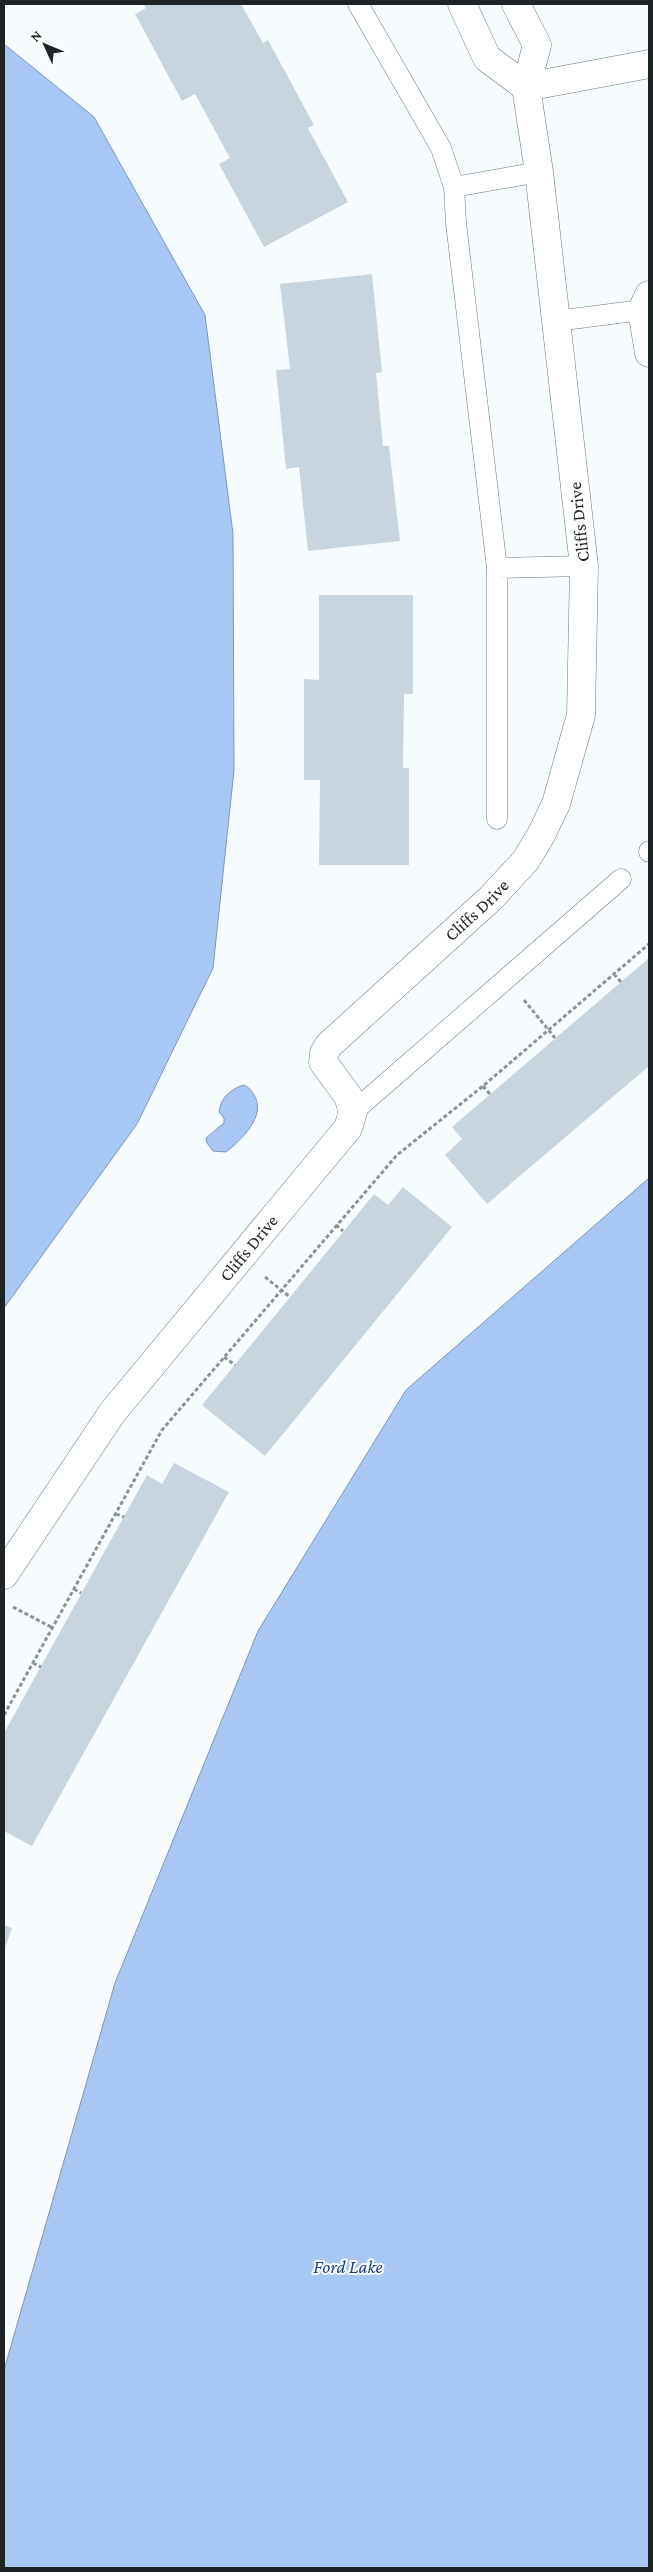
<svg xmlns="http://www.w3.org/2000/svg" width="653" height="2572" font-family="'Crimson Pro',serif">
	<rect width="100%" height="100%" fill="#f6fcfe"/>
	<path fill="#a9c7f5" stroke="#7f96b7" d="M4,44L94,117L205,315L233,534L234,770L213,968L137,1124L4,1308Z
		M243,1085C249,1087 251,1090 254,1095C267,1116 241,1140 226,1152L213,1151L207,1143L206,1138L224,1123V1118L219,1112C221,1097 230,1090 243,1085Z
		M649,1178V2568H4V2370L115,1983L258,1631L406,1390Z"/>
	<path fill="#c9d5de" d="M143,4H241L263,43L268,40L314,125L308,128L348,202L264,247L219,164L230,158L195,94L182,101L135,14L146,8Z
		M372,274L382,372L376,373L383,446H389L400,541L308,551L299,467L286,469L276,370L290,369L280,284Z
		M319,595H413V694H404L403,768H409V865H319L320,780H304V679L319,680Z
		M649,958V1066L487,1204L445,1155L462,1139L452,1127Z
		M403,1187L452,1227L265,1456L202,1405L374,1194L388,1205Z
		M174,1463L229,1492L32,1846L4,1831V1733L147,1475L162,1484Z
		M4,1925L12,1928L4,1951Z"/>
	<g fill="none" stroke-linecap="round" stroke-linejoin="round">
		<defs>
			<path id="service" d="M358,4L441,148L454,187L456,223L497,568V819
				M454,187L539,172
				M556,321L642,310
				M497,568L584,566
				M649,852V851
				M353,1112L621,879"/>
			<g id="minor">
				<path d="M462,4L487,58L526,87"/>
				<path d="M526,87L649,64"/>
				<path d="M649,295L642,310L649,353"/>
				<path id="s1" d="M4,1575L112,1413L348,1128L353,1112L348,1096L323,1062L324,1053L329,1045L491,898L526,860L541,835L556,804L581,715L584,566L539,172L526,87L537,45L516,4"/>
			</g>
		</defs>
		<use href="#service" stroke="#6c797e" stroke-width="21"/>
		<use href="#minor" stroke="#6c797e" stroke-width="29"/>
		<path stroke="#8d9395" stroke-width="3" stroke-dasharray="4 2.5" stroke-linecap="butt" d="M614,974L621,982
			M524,1000L555,1038
			M483,1086L490,1094
			M336,1225L343,1231
			M265,1277L290,1297
			M224,1357L235,1365
			M116,1514L124,1517
			M74,1589L81,1593
			M13,1607L53,1628
			M33,1663L41,1667
			M4,1715L162,1430L397,1155L483,1086L649,944"/>
		<use href="#service" stroke="#fff" stroke-width="20"/>
		<use href="#minor" stroke="#fff" stroke-width="28"/>
	</g>
	<g text-anchor="middle" stroke-width="4" stroke-linejoin="round" paint-order="stroke">
		<g font-size="18" fill="#1e2426" stroke="#fff">
			<text transform="translate(579 522) rotate(-96)" y="6">Cliffs Drive</text>
			<text dy="6" stroke="none"><textPath href="#s1" startOffset="859">Cliffs Drive</textPath></text>
			<text dy="6" stroke="none"><textPath href="#s1" startOffset="409">Cliffs Drive</textPath></text>
		</g>
		<g font-size="19" font-style="italic" fill="#164384" stroke="#fff">
			<text x="348" y="2273">Ford Lake</text>
		</g>
	</g>
	<rect width="653" height="2572" fill="none" stroke="#1e2426" stroke-width="10"/>
	<g transform="translate(45 45) rotate(314)" stroke="#ffffff" stroke-width="4" paint-order="stroke">
	<path d="M0-4L9 19L0 12L-9 19Z" fill="#1e2426"/>
	<text y="-8" font-size="14" font-weight="bold" text-anchor="middle" fill="#1e2426">N</text>
	</g>
</svg>
